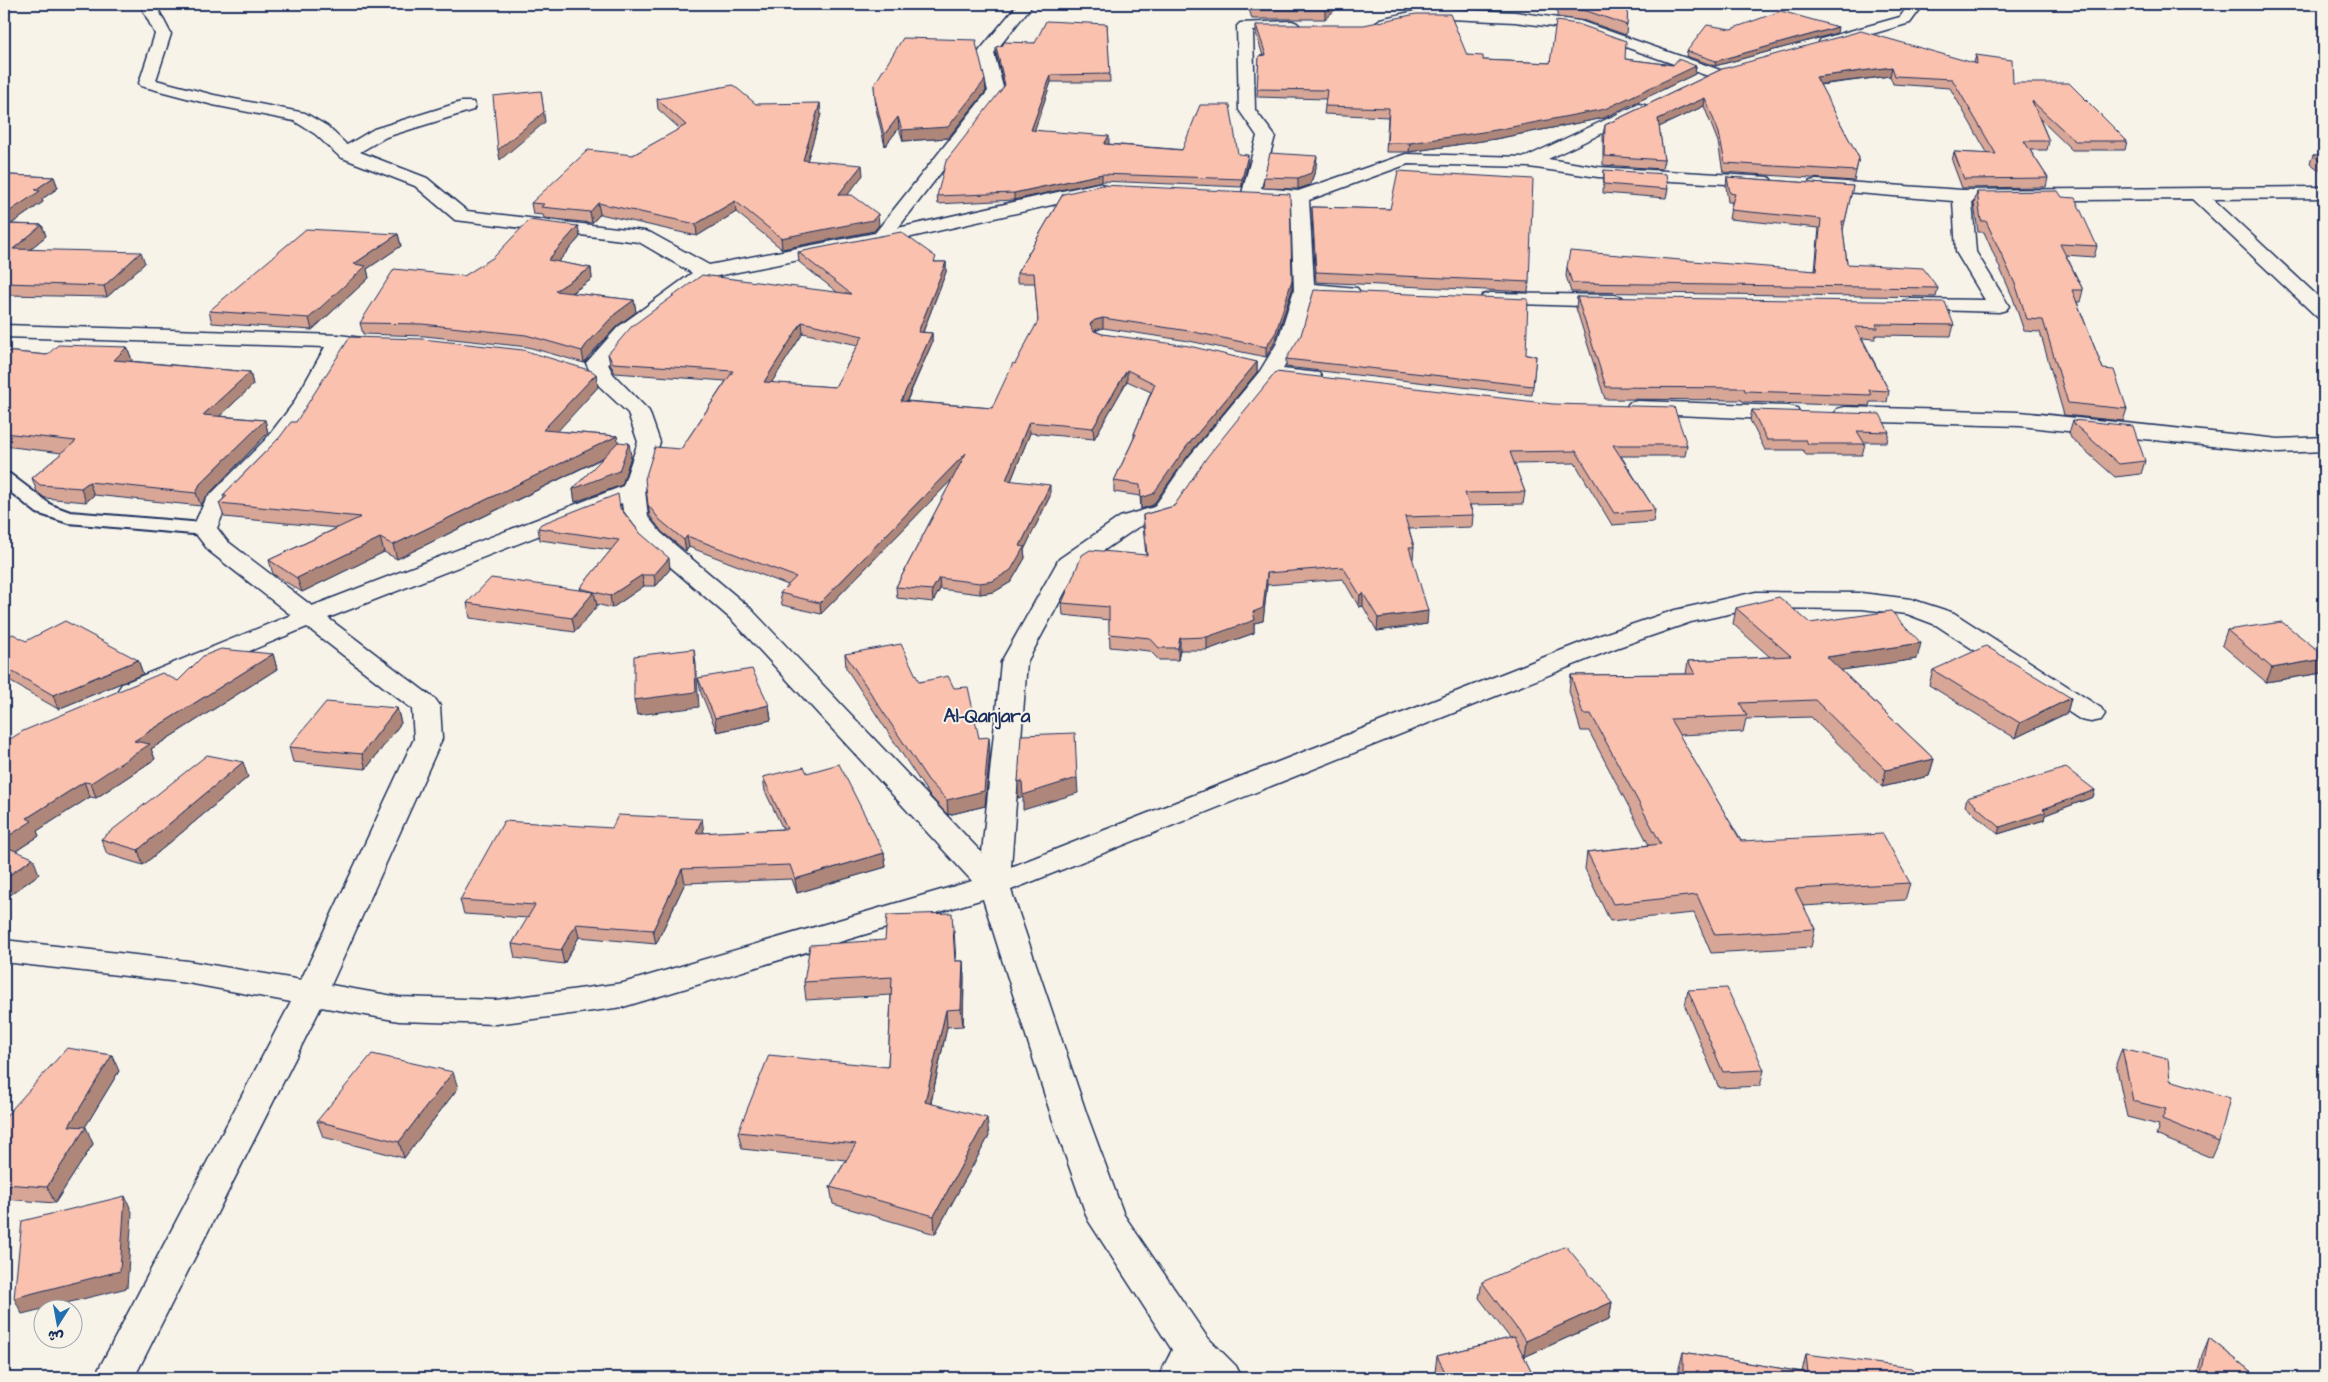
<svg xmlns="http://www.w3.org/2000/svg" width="2328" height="1382" font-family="'Architects Daughter','Playpen Sans Arabic',sans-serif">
	<rect width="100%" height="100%" fill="#f7f3e8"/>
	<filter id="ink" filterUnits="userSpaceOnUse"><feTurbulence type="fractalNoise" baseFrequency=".02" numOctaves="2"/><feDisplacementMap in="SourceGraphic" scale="10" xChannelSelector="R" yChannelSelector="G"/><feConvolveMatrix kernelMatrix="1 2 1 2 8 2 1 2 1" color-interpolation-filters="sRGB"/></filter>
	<g filter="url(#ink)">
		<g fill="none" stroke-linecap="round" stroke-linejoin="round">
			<defs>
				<path id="service" d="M4,473L10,474L51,505L70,512L204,523L211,525L213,529L211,533L204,535L68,523L37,513L4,487Z"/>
				<path id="minor" d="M146,4H162L158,9L171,34L156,80L214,95L305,113L327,126L347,145L374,129L461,102H473L475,106L473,110L386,137L360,152L427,178L467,211L644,231L651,233L709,265L875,233L988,91L978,53L980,50L1018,4H1033L994,53L1004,91L898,228L1098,183L1104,185L1107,189L1104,193L881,244L712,277L632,335L608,364L613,374L649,411L660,442L645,490L648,517L661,533L750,608L982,853L1001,662L1059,559L1120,517L1154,507L1188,458L1260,371L1277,343L1294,290L1291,202L1244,197L1242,193L1257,136L1239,110L1237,26L1240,23L1292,21L1297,23L1300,26L1297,29L1292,31H1253L1255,110L1275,136L1261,188L1298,191L1406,154L1526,157L1639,104L1645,105L1647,109L1645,113L1548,159L1598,167L1769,177L1772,181L1769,185L1763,186L1598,177L1529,167L1408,164L1309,200L1314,284L1357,288L1360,292L1357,296L1350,298L1312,296L1299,343L1283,369L1319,373L1322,378L1319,383L1311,385L1275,381L1205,467L1172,517L1138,527L1078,568L1027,662L1011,867L1598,636L1675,610L1756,592L1861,593L1911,599L1954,613L2101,708L2105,714L2101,720L2091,722L2081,720L1936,625L1907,614L1861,609L1756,608L1691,622L1616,648L1011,890L1087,1115L1124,1215L1207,1337L1236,1366L1242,1378H1158L1172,1350L1088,1220L1051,1115L983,899L623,1007L496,1024L399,1021L321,1007L134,1378H94L291,1002L188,983L4,962V940L188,961L301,980L414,739L412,709L307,627L142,696L132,698L122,696L118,690L122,684L291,615L209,551L192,529L206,499L266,439L293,404L325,347L4,337V325L339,335L362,338L366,342L362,346L346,348L311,411L282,449L226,507L217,528L227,541L312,606L623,486L638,442L628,413L595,382L586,363L618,327L692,273L639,242L455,220L415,186L340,157L315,134L294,121L213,105L141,86L139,83L155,34L142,8ZM622,503L624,518L643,543L732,620L972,881L623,983L496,1000L399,997L331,985L442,739L440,706L436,700L328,618Z
					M1909,4H1924L1910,23L1827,47L1821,45L1819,42L1821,39L1900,17Z
					M1428,8L1515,12L1580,21L1720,70L1722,73L1720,76H1708L1577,30L1515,22L1428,18L1385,27L1380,25L1377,22L1380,19Z
					M1816,180L1962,190L2324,187V198L2213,199L2324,302V319L2317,317L2192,199L1972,201L1976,252L2009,306L2006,310L1999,312L1903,309L1900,305L1903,301L1910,299L1985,300L1956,252L1953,201L1810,189L1807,185L1810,181Z
					M1490,293L1615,295L1622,297L1625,301L1622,305L1615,307L1483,303L1480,299L1483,295Z
					M1637,401L1789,406L1797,408L1800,413L1797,418L1789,420L1629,413L1626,408L1629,403Z
					M1845,407L2020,412L2279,439L2324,437V451L2279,453L2020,426L1845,421L1837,419L1834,414L1837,409Z"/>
			</defs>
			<use href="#service" stroke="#1b2f5e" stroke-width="4"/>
			<use href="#minor" stroke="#1b2f5e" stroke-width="3"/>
			<use href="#service" fill="#f7f3e8" fill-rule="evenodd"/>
			<use href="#minor" fill="#f7f3e8" fill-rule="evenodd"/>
		</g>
		<path fill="#d7a696" stroke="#1b2f5e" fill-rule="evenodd" d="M1174,4H1341L1325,19H1252L1249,9L1174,7Z
			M1558,4H1628L1626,35L1586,21L1557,17Z
			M1647,4H1668V5Z
			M1107,24L1110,82H1051L1034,130L1109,143L1108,144L1238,154L1248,163L1242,187L1102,181L1014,200L938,204L937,196L1004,86L996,53V47L1035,43Z
			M1256,25L1467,55L1483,60L1550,63L1625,59L1673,65L1696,66L1695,74L1604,118L1495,139L1409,152H1386L1388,117L1324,114L1326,99L1257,97L1259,56H1263L1256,33Z
			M1837,33L1715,66L1686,56L1687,51Z
			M977,50L986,91L948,138L903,141L899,128L885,146L876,109L874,85Z
			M1976,55L2013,83L2127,141L2125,150H2072L2040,119L2049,141L2047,150H2030L2048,178L2046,187L1962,188L1952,161L1954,152L1988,154L1950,88L1893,84L1890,76L1820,85L1859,158L1854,181L1723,172L1718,142L1704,106L1659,127L1664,160L1662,169L1603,165V134L1605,125L1722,69L1974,63Z
			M657,99L756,104L821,114L807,161L863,175L847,195L879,225L874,231L782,249L736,212L697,236L600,214L592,223L544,218L543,215L533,214L531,203L633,155L680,129L658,109Z
			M2313,155H2324V174L2310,163Z
			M1316,168L1310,185L1298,189L1263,188L1264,177Z
			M1604,170L1668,189L1666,198L1603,193Z
			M4,174L9,175L54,177L58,188L42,199L43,202L11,224L42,225L46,236L30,249L145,263L107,297L6,295L4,296Z
			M1727,177L1853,186L1843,230L1847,264L1938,288L1936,297L1571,292L1566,276L1567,267L1815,271L1819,228L1729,219L1732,202H1728L1726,186Z
			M1977,192L2097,246L2094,257L2066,255L2083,290L2080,302H2077L2103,369L2127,409L2123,421L2064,415L2040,332L2024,331L2013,298L1984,232H1978L1974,203Z
			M1063,194L1292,280V290L1275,342L1266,357L1189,341L1103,328L1095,331L1102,334L1257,362V372L1187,457L1153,505L1141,509L1140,496L1114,492V481L1134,438V434L1151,392L1127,381L1094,439L1030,433L1011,481L1050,496L1024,550L1025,558L1011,582L994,592L980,594L940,589L933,602L897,598L896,587L953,478L821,614L782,605L780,593L788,585L689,547L686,551L662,532L650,516L648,505L681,449L726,381L615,373L610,364L608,354L837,292L799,262L798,252L936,262H946V272L923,332L932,333V343L907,401L992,408L1038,322L1035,283H1017V273ZM803,333L858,345L835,387L771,383Z
			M1312,207L1390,209L1529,282L1528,292L1316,282L1312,216Z
			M398,234L401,246L367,269L369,278L312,330L212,323L209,311Z
			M580,237L558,262L591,268L592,279L572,293L634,300L636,312L617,326L588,357L584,363L528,347L425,336L363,334L360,323L464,276Z
			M1577,297L1954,325L1951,336L1876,335L1875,339L1862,338L1889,391L1887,402H1870L1869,406L1743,402L1742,400L1605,399L1576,308Z
			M127,347L132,360L130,361L250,372L253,385L220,416L265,420L268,433L205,498L201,506L94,495L86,502L45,498L37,492L32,478L62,453L4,446V351L47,355Z
			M1526,355L1536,356L1532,395L1286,367V359Z
			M1276,372L1687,445L1685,456H1621L1655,510L1653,522L1612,525L1575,463L1514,464L1525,492L1523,504L1470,505L1473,515L1472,527L1409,529L1414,547L1413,559H1412L1427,624L1377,631L1363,606L1359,607L1343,579L1267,585L1263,621L1254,623V633L1207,650H1180L1178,660H1159L1150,651L1110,647L1109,620L1063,615L1062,603L1146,555L1143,527V515L1174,506Z
			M596,374L598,387L557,431L617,436L618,442L631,456L622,485L575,502L573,489L603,458L397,559L384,552L302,592L273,574L269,560L337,528L224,517L219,503L224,498L223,495L280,437L296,422Z
			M1752,410L1889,432L1887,442H1863L1865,444L1862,455H1806L1803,450H1765L1750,420Z
			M2073,420L2145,461L2141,474L2115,477L2071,438L2069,433Z
			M621,508L640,533L670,569L656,586H644L612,608L596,604L597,606L575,632L470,618L467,603L581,590L580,588L611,550L540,540L538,528Z
			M1736,608L1810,623L1917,659L1841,670L1934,759L1929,776L1882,787L1811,717L1746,719L1743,732L1679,735L1741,841L1910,883L1905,900L1803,906L1815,929L1811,947L1711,953L1694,913L1610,921L1585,869L1587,852L1649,845L1589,731H1581L1569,691L1571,675L1686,674L1688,661L1770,657L1733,624Z
			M2227,630L2324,655V668L2322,673L2266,682L2222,645Z
			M4,638L138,660L143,674L58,709L4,678Z
			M273,654L277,669L151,749L155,759L96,798L90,797L37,831L39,836L16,851L39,874L6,898L4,897V743L178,681Z
			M845,654L919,682L954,688L979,738L990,752L985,806L948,815L929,795L846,668Z
			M1933,670L2071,698L2067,713L2015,738L1929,685Z
			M698,678L769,705L771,720L717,732L701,693Z
			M397,708L401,723L366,769L293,762L289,747Z
			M807,773L884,853L886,867L797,893L792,879L685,883L656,944L579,937L564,964L515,958L512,944L528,918L464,914L460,900L704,833L783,829L765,791L763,777Z
			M248,777L143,865L107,854L101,839Z
			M2095,790L2093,797L2045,815L2044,820L1998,834L1965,806L1967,798Z
			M954,930L956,961H963L964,978L963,1026L947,1027L931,1103L989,1136L935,1234L833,1204L830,1187L846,1160L742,1149L738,1132L888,1067L891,995L806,1000L804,982L885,940Z
			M1688,990L1764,1070L1760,1086L1719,1088L1685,1006Z
			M2122,1048L2219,1142L2212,1158L2156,1135L2159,1125L2127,1117L2116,1064Z
			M119,1071L85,1127L93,1144L55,1203L4,1199V1118Z
			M458,1088L404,1158L323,1137L317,1121Z
			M1482,1282L1612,1302L1609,1319L1524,1357L1535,1378H1438L1435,1372L1437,1356L1510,1338L1479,1298Z
			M2209,1338L2259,1378H2196L2202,1355Z
			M1683,1352L1802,1372L1806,1354L1913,1378H1679V1368Z"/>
		<path fill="#af877a" stroke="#1b2f5e" d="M1332,4H1341L1325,19V10Z
			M1838,27L1837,33L1715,66L1716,61Z
			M1696,66L1695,74L1604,118L1495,139L1409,152L1410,143Z
			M1892,67L1890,76L1814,85L1816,77Z
			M1051,75V82L1032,138L1031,130Z
			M985,80L986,91L948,138L903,141L902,130Z
			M541,91L545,122L500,160L498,150Z
			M1705,98L1704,106L1657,128L1658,119Z
			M820,103L821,114L804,171L803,160Z
			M898,117L899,128L885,146L884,135Z
			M1109,136V143L1104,151V144Z
			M1248,155V163L1242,187V179Z
			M1317,156L1316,168L1310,185L1298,189V178Z
			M862,165L863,175L839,206L838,195Z
			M1102,174V181L1014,200V193Z
			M54,177L58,188L42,199L43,202L4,229V215L35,190Z
			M735,201L736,212L697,236L696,224Z
			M598,203L600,214L592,223L590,212Z
			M878,214L879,225L874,231L782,249L781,238Z
			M42,225L46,236L17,260L13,249Z
			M578,226L580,237L550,271L548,260Z
			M398,234L401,246L367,269L369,278L312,330L309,318L354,264Z
			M141,252L145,263L107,297L104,286Z
			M946,262V272L919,342L918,332Z
			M591,268L592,279L557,302L555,291Z
			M1292,280V290L1275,342L1266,357V347Z
			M634,300L636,312L617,326L588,357L584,363L582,351L586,345L615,314Z
			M1103,318V328L1095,330L1091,335L1090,324L1095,320Z
			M802,322L803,333L765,393L764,382Z
			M932,333V343L902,411L901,401Z
			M127,347L132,360L118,373L114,360Z
			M1257,362V372L1187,457L1153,505L1141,509V498L1187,446Z
			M1127,370V381L1094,439L1093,428Z
			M250,372L253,385L207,428L203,415Z
			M596,374L598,387L546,444L543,430Z
			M265,420L268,433L205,498L201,506L196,493L200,484Z
			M1029,422L1030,433L1007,491L1006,480Z
			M617,436L620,449L397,559L393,545Z
			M629,443L631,456L622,485L575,502L573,489Z
			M966,453L967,464L821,614L820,603Z
			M89,482L94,495L86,502L81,488Z
			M1050,485V496L1024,550L1025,558L1011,582L994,592L980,594V583L1020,546Z
			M687,536L689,547L686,551L684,540Z
			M380,538L384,552L302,592L297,578Z
			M669,558L670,569L656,586L654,575Z
			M1267,573V585L1263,621L1254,623V633L1207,650V637L1253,612Z
			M642,575L644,586L612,608L610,596Z
			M939,578L940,589L933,602L932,590Z
			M594,592L597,606L575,632L572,618Z
			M1363,593V606L1359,607L1360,595Z
			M1428,611L1427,624L1377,631L1378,618Z
			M1180,638V650L1178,660V648Z
			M1921,643L1917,659L1823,673L1827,657Z
			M694,649L696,664L699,707L637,715L634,700Z
			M273,654L277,669L151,749L155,759L96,798L91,783L134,741Z
			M2324,659V668L2322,673L2266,682L2272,668Z
			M138,660L143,674L58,709L53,695Z
			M2071,698L2067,713L2015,738L2020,723Z
			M769,705L771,720L717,732L715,718Z
			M397,708L401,723L366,769L362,754Z
			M989,737L990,752L985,806L948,815L947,800Z
			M1934,759L1929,776L1882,787L1886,770Z
			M243,762L248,777L143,865L138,850Z
			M1077,778L1078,793L1023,810V797L1018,798V782L1022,781Z
			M84,782L90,797L37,831L39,836L5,858L4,856V839L27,818Z
			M2095,790L2093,797L2045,815L2044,820L1998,834L2000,827L2043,809Z
			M702,819L704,833L699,847L696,833Z
			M884,853L886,867L797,893L795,879Z
			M33,858L39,874L6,898L4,892V879Z
			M682,869L685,883L656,944L653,930Z
			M576,924L579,937L564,964L561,950Z
			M963,961L964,978L963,1026L961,1009Z
			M946,1010L947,1027L927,1120L925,1102Z
			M112,1055L119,1071L76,1142L69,1126Z
			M453,1072L458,1088L404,1158L399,1142Z
			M987,1118L989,1136L935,1234L934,1216Z
			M86,1127L93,1144L55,1203L47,1187Z
			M125,1196L132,1212L127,1288L22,1314L14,1298Z
			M1612,1302L1609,1319L1524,1357L1526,1341Z"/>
		<path fill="#fac1af" stroke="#1b2f5e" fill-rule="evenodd" d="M1250,4H1332L1325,10H1252Z
			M1558,4H1628L1627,25L1587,11L1558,7Z
			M1781,11L1838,27L1716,61L1687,51L1707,25L1731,29Z
			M1416,14H1450L1467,55L1483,56V60L1550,63L1556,21L1578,24L1626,41L1625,59L1673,65L1678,59L1696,66L1605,109L1496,130L1410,143H1387L1389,108L1325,106L1327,90L1257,89L1259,56L1266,55L1256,25H1364Z
			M1046,21L1107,24L1110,74L1051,75L1031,130L1109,136L1104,144L1182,150L1200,105H1230L1238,154L1248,155L1242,179L1102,174L1014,193L937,196L946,161L1005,85L996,47L1003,45L1004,42L1035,43Z
			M1861,31L1977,64L1976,55L2012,60L2013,83H2069L2127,141H2075L2032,101L2049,141H2024L2048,178L1964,179L1954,152L1996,154L1952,79L1895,76L1892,67L1816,77L1859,158L1856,171L1725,163L1719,133L1705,98L1658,119L1664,160L1604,156L1605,125L1722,69Z
			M903,38L977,40L976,43L985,80L948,127L902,130L898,117L884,135L875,98L874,85Z
			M733,85L756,104L820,103L803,160L862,165L838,195H852L878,214L873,220L781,238L735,201L696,224L598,203L590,212L541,207L544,204L531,203L588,150L633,155L686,125L657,99Z
			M541,91L544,112L498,150L493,96Z
			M1270,153L1317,156L1311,173L1298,178L1264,177Z
			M2313,155H2324V165Z
			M1604,170L1666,174L1668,189L1604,184Z
			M1398,171L1533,179L1529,282L1316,272L1312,207L1390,209Z
			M4,174L9,175L54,177L35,190L40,191L4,215Z
			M1727,177L1853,186L1845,221H1842L1847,264L1923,268L1938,288L1572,283L1567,267L1570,251L1816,271L1821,219L1730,210L1735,194L1730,193Z
			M1102,185L1290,194L1292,280L1276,332L1266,347L1189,331L1103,318L1095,320L1090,324L1094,331L1102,334L1189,346L1257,362L1187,446L1153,494L1141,498L1140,485L1114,481L1136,434H1134L1155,384L1127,370L1093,428L1029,422L1006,480L1050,485L1020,546L1024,547L1011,570L993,581L980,583L939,578L932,590L896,587L966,453L820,603L780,593L796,577L687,536L684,540L660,520L648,505L645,479L655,447L681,449L733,371L613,363L608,354L632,326L702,275L851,294L798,252L901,232L936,257L934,262H946L918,332L932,333L901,401L992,408L1013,363L1015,364L1038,321L1034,273H1017L1063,194ZM802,322L863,336L835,387L764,382Z
			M2058,191L2062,197L2075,198L2097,246L2060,244L2083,290H2072L2103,369L2114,370L2127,409L2068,403L2043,320L2027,319L2016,286L1986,221H1981L1977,192Z
			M529,220L578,226L548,260L591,268L555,291L634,300L615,314L586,345L582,351L526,335L422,324L360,323L394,269L464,276L494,257Z
			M4,224L42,225L13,249L141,252L104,286L4,283Z
			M306,229L398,234L354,264L366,266L309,318L209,311Z
			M1314,290L1528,299L1526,355L1536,356L1533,386L1286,359L1301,335Z
			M1577,297L1945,302L1954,325L1876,324L1878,328L1855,327L1889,391L1869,390L1871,395L1745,391L1744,388L1606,387Z
			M350,337L422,339L523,350L592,371L596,374L543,430L617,436L393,545L380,538L297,578L269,560L361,517L219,503L227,496L223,495L280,437L291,422H296Z
			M58,345L127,347L114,360L250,372L203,415L265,420L200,484L196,493L89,482L81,488L40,485L32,478L76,441L4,433V381L5,380H4V351L47,355Z
			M1276,372L1553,404L1674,407L1687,445H1613L1655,510L1614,513L1576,451L1510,452L1525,492L1465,493L1473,515L1405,517L1414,547H1409L1428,611L1378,618L1363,593L1360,595L1343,567L1267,573L1263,608L1253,612L1255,620L1207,637L1180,638L1178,648H1159L1150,638L1109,634V607L1062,603L1082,555L1090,550L1147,555L1143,515L1174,506L1207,457Z
			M1752,410L1880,414L1889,432L1857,431L1865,444H1808L1806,440H1767Z
			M2073,420L2133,426L2145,461L2119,464L2075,425Z
			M618,442L629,443L619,471L573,489Z
			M618,494L620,508L640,533L669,558L654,575H642L610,596L580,588L619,540L538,528L541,524Z
			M491,578L594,592L572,618L467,603Z
			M1779,597L1810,623L1891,611L1921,643L1827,657L1934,759L1886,770L1815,700L1740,703L1747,716L1670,719L1741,841L1883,834L1910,883L1795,889L1815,929L1715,935L1697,895L1613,904L1587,852L1661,844L1591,714H1583L1571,675L1695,674L1688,661L1791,656L1736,608Z
			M65,621L138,660L53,695L4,667V638L13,634L26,641Z
			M2282,622L2324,655V659L2272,668L2227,630Z
			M901,644L919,682L948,676L954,688L968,687L979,738L989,737L984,791L947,800L928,780L845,654Z
			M1986,646L2071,698L2020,723L1933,670Z
			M221,649L273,654L134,741L150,744L91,783L84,782L27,818L32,821L4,839V743L23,731L162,673L178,681L203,656Z
			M694,649L696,692L634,700V656Z
			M752,669L769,705L715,718L698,678Z
			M326,702L397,708L362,754L289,747Z
			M1075,733L1077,778L1023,795L1022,781L1018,782L1021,735Z
			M207,755L243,762L138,850L101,839Z
			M839,764L884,853L795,879L790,865L682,869L653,930L576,924L561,950L512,944L535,905L460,900L504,821L612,828L618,815L702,819L696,833L787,829L763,777L804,767L807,773Z
			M2066,768L2095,790L2043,809L2046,812L2000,827L1967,798Z
			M4,846L33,858L4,879Z
			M952,913L955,961H963L961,1009L946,1010L925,1102L987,1118L934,1216L830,1187L856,1144L738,1132L769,1055L888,1067L892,977L804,982L810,945L885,940L887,915Z
			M1727,988L1764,1070L1723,1072L1688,990Z
			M67,1048L112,1055L69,1126L86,1127L47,1187L4,1184V1118Z
			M2122,1048L2168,1059L2170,1080L2230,1098L2219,1142L2162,1119L2166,1109L2133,1101Z
			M372,1054L453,1072L399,1142L317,1121Z
			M125,1196L120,1271L14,1298L22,1221Z
			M1566,1246L1612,1302L1526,1341L1482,1282Z
			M1514,1337L1535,1378H1448L1437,1356Z
			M2209,1338L2259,1378H2200Z
			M1683,1352L1808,1373L1806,1354L1912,1368L1913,1378H1683Z"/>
	</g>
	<g text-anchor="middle" stroke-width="4" stroke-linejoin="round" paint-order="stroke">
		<g font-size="19" font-weight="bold" fill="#1b2f5e" stroke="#f7f3e8">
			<text x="987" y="722">Al-Qanjara</text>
		</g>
	</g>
	<rect width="2328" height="1382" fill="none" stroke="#f7f3e8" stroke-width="20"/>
	<rect x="10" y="10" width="2308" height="1362" fill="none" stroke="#1b2f5e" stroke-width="2" filter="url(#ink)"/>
	<g transform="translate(58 1324) rotate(191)"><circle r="24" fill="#f7f3e8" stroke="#9fa5b1"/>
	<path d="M0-4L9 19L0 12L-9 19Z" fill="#1f6fb2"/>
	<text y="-8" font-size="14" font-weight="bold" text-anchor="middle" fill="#1b2f5e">ش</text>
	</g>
</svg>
